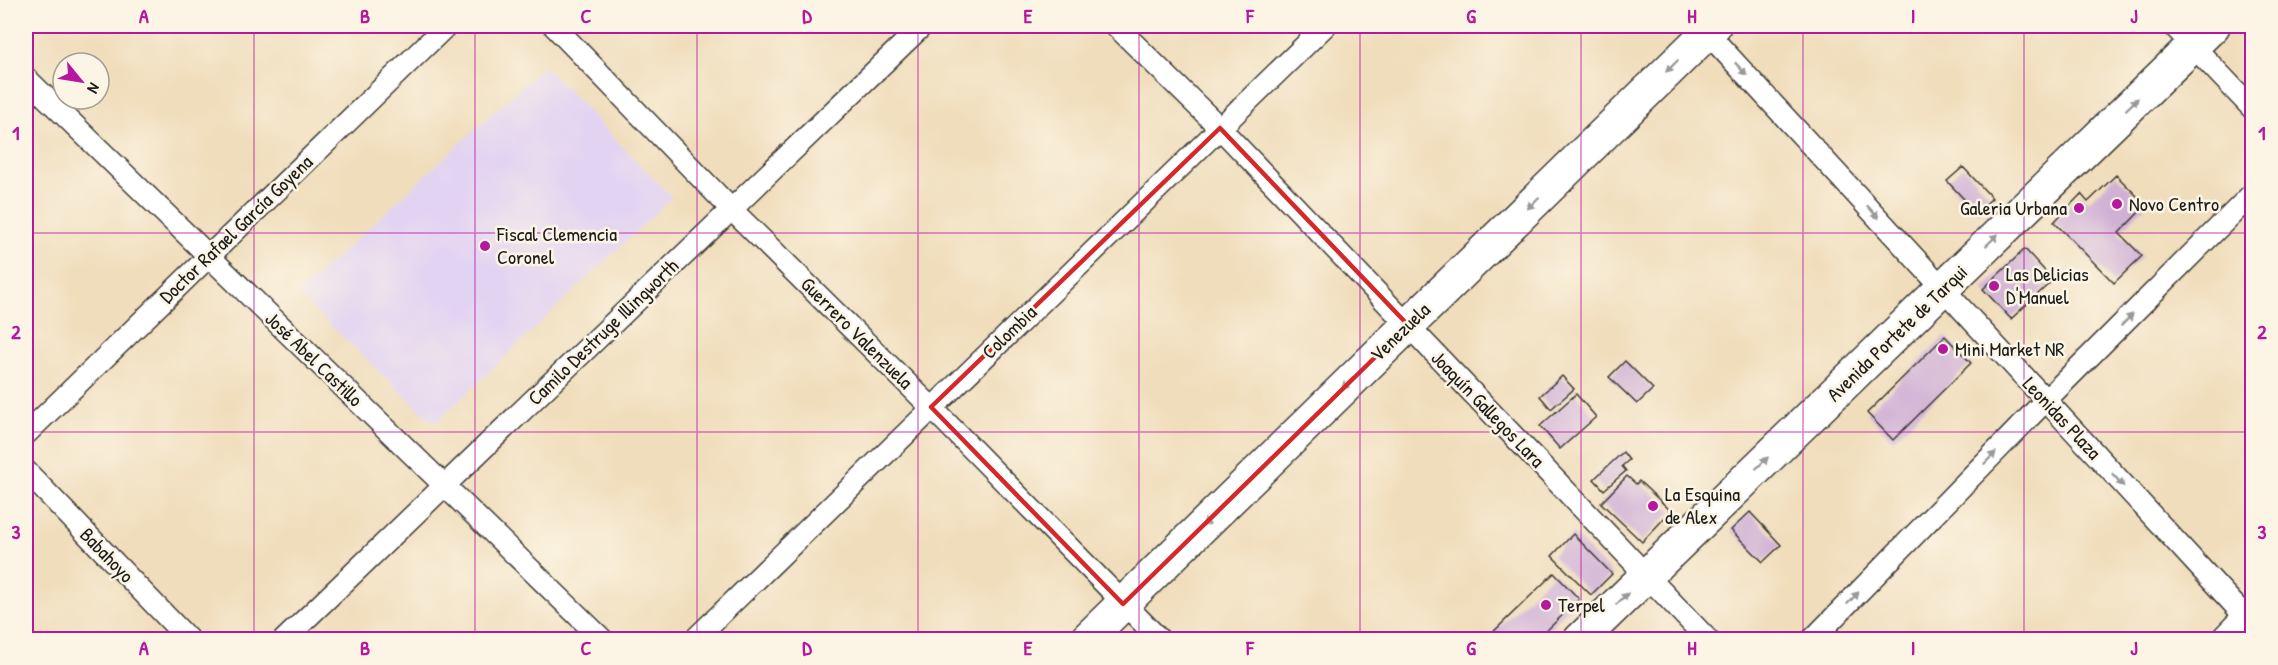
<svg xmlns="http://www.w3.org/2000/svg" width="2278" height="665" font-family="'Patrick Hand',sans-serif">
	<rect width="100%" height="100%" fill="#fcf5e5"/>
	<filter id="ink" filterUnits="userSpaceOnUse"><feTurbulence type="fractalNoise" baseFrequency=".0167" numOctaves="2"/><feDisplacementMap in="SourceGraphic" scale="12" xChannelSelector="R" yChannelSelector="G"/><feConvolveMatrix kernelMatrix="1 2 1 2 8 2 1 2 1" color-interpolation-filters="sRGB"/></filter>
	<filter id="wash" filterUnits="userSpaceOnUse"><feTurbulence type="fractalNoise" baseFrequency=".008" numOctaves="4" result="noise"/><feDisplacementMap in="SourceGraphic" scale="24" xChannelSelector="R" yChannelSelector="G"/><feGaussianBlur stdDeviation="1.35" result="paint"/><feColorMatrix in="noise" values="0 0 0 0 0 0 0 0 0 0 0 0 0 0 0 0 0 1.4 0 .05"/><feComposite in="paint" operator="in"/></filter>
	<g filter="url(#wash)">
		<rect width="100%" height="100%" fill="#f0ddbb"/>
		<path fill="#e3d3f2" d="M544,66L672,197L435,424L297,294Z"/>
		<g id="blocks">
			<path fill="#d0b1d6" d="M1963,167L1992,198L1977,213L1947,181Z
				M2116,175L2146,205L2119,233L2142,256L2114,283L2054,222L2081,194L2088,202Z
				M2025,249L2053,280L2011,319L1983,289Z
				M1945,336L1971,363L1893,440L1867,413Z
				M1625,361L1653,389L1637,404L1609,377Z
				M1562,376L1574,389L1551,409L1540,396Z
				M1576,394L1596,417L1560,449L1540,426Z
				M1623,452L1629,460L1622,466L1626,471L1604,490L1594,479Z
				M1627,476L1636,484L1639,481L1671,511L1642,542L1601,503Z
				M1750,512L1781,545L1763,562L1731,530Z
				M1573,534L1612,574L1591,595L1552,556Z
				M1554,573L1579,599L1537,640H1485Z"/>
		</g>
	</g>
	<g filter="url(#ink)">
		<use href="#blocks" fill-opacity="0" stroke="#3c3934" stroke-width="1.5"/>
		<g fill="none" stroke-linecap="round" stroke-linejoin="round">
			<defs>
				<path id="street" d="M554,26L731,209L931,407L1160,640
					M1116,26L1220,128L1708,640
					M1701,26L2252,624
					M2174,26L2252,108
					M26,78L603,640
					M26,434L446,26
					M26,471L189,640
					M284,640L922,26
					M694,640L1325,26
					M1812,640L2045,401L2252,194
					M2220,640L2252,607"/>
				<path id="primary" d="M1086,640L1714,26
					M1580,640L2213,26"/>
			</defs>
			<use href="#street" stroke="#3c3934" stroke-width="24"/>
			<use href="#primary" stroke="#3c3934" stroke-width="36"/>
			<use href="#street" stroke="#fff" stroke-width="21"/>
			<use href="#primary" stroke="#fff" stroke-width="33"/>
		</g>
		<defs><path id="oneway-solid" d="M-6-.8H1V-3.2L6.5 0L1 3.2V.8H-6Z" transform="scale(1.5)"/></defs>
		<g fill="#999">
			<use href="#oneway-solid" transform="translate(1672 66) rotate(136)"/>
			<use href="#oneway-solid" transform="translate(1741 69) rotate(47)"/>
			<use href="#oneway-solid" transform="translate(2132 104) rotate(-44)"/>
			<use href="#oneway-solid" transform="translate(1533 203) rotate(136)"/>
			<use href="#oneway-solid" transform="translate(1873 212) rotate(47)"/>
			<use href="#oneway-solid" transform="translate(1992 240) rotate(-44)"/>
			<use href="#oneway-solid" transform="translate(2127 320) rotate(-45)"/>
			<use href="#oneway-solid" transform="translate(1348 383) rotate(136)"/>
			<use href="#oneway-solid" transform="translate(1990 458) rotate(-46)"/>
			<use href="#oneway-solid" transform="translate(1762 463) rotate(-44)"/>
			<use href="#oneway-solid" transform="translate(2118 480) rotate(47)"/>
			<use href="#oneway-solid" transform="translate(1209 520) rotate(136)"/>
			<use href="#oneway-solid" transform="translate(1853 598) rotate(-46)"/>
			<use href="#oneway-solid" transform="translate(1622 599) rotate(-44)"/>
		</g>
	</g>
	<path fill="none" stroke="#d62828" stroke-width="4.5" stroke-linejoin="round" d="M1220,128L1408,325L1123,604L931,407Z"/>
	<path fill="none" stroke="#b5179e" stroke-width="1.5" stroke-opacity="0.55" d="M254,26V640M475,26V640M697,26V640M918,26V640M1139,26V640M1360,26V640M1581,26V640M1803,26V640M2024,26V640M26,233H2252M26,432H2252"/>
	<g fill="#b5179e" stroke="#fcf5e5" stroke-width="2">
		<circle cx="2117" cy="204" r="6"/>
		<circle cx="2079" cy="208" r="6"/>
		<circle cx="485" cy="246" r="6"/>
		<circle cx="1994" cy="286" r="6"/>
		<circle cx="1943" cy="349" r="6"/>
		<circle cx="1653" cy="506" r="6"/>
		<circle cx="1546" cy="605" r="6"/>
	</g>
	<g text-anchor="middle" stroke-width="5" stroke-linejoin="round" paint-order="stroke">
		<g font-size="20" fill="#1c1c1c" stroke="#fcf5e5" text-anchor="start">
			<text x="2129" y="211">Novo Centro</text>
			<text x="2067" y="215" text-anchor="end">Galeria Urbana</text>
			<text x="497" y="241">Fiscal Clemencia<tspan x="497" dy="23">Coronel</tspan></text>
			<text x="2006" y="281">Las Delicias<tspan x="2006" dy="23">D'Manuel</tspan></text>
			<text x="1955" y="356">Mini Market NR</text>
			<text x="1665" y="501">La Esquina<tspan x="1665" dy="23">de Alex</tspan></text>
			<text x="1558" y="612">Terpel</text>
		</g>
		<g font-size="20" fill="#1c1c1c" stroke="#fcf5e5">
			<text transform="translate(236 229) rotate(-44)" y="7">Doctor Rafael García Goyena</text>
			<text transform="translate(603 332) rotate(-44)" y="7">Camilo Destruge Illingworth</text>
			<text transform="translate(1009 332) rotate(-44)" y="7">Colombia</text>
			<text transform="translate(1400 332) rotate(-44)" y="7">Venezuela</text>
			<text transform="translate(857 333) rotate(45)" y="7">Guerrero Valenzuela</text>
			<text transform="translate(1897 333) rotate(-44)" y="7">Avenida Portete de Tarqui</text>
			<text transform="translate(314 359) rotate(44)" y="7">José Abel Castillo</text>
			<text transform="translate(1488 409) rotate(46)" y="7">Joaquín Gallegos Lara</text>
			<text transform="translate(2062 418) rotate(47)" y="7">Leonidas Plaza</text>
			<text transform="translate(107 555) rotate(46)" y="7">Babahoyo</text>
		</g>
	</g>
	<rect width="2278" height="665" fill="none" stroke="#fcf5e5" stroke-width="66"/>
	<g transform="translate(81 81) rotate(120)"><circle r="28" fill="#fcf5e5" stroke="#a29e95" stroke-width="1.5"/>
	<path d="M0-4.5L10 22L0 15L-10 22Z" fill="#b5179e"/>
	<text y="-9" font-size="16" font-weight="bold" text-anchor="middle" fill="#1c1c1c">N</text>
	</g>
	<rect x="33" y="33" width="2212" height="599" fill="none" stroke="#b5179e" stroke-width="2"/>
	<g font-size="20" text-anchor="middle" font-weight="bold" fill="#b5179e">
		<text x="144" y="23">A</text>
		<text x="365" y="23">B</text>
		<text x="586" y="23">C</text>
		<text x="807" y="23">D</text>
		<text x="1028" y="23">E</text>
		<text x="1250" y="23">F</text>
		<text x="1471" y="23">G</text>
		<text x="1692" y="23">H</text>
		<text x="1913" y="23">I</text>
		<text x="2134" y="23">J</text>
		<text x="16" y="140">1</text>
		<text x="2262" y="140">1</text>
		<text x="16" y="339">2</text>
		<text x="2262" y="339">2</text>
		<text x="16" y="539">3</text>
		<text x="2262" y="539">3</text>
		<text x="144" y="655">A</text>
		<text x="365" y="655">B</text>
		<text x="586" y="655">C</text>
		<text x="807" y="655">D</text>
		<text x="1028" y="655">E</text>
		<text x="1250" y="655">F</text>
		<text x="1471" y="655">G</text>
		<text x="1692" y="655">H</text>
		<text x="1913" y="655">I</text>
		<text x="2134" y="655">J</text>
	</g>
</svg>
